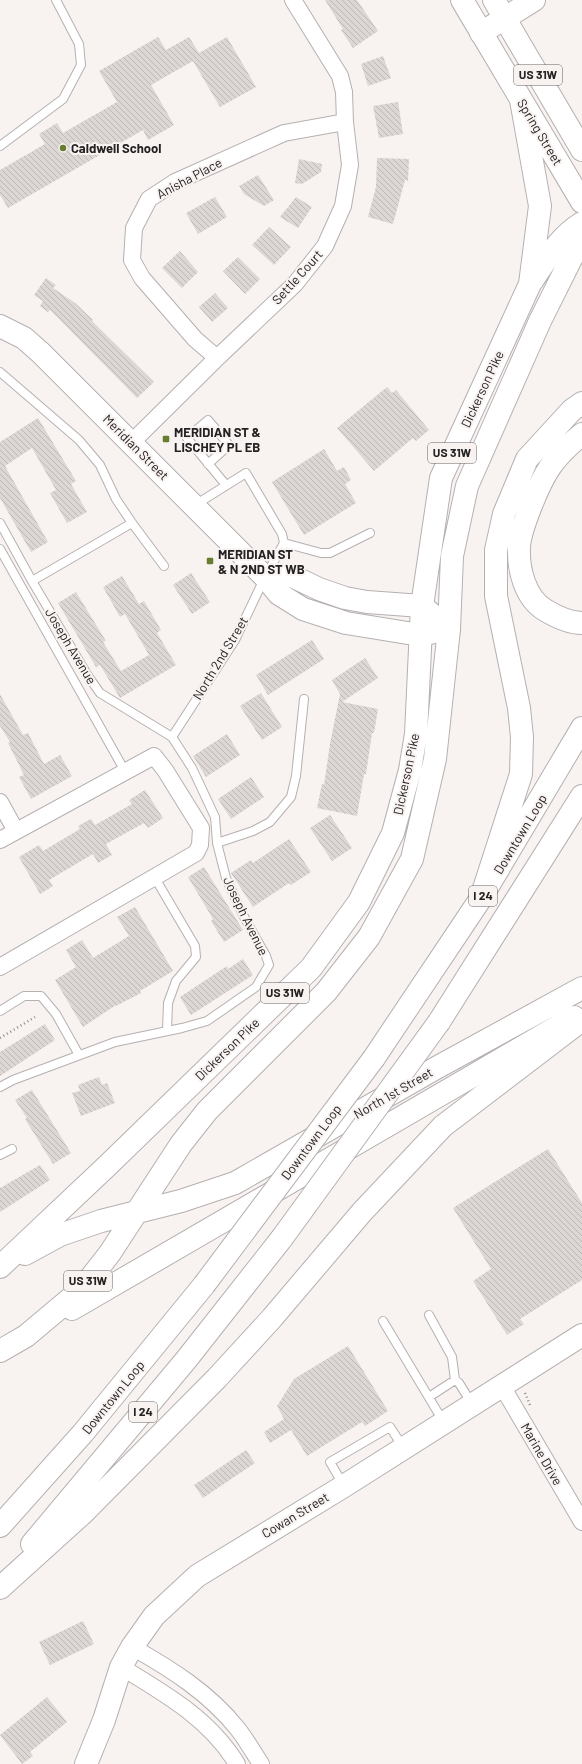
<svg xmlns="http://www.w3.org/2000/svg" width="582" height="1764" font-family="Barlow,sans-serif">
	<defs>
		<pattern id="building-back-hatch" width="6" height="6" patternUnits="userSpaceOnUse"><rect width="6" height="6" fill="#dcd7d5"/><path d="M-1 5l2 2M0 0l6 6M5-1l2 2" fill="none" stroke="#bcb8b7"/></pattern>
	</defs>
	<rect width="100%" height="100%" fill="#f8f2f1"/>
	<path fill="url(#building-back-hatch)" d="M325,0H357L378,31L353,48L341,30L343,29Z
		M158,37L166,50L189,37L199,53L227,37L256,87L220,107L193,61L151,85L174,125L148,140L143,130L8,208L0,195V170L45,144L39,134L57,123L63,133L117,102L99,71Z
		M383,56L391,78L368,86L361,64Z
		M398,102L403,134L379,138L373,106Z
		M377,158L409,159L408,181L405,180L393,224L368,217L376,187Z
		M299,159L322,164L321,172L302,184L295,183Z
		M258,175L274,200L264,206L244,194L239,186Z
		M215,197L227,217L198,234L186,213Z
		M296,197L312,207L298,228L280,217Z
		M269,227L291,247L274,265L252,245Z
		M180,251L198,272L182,288L162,268Z
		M238,257L260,279L245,294L223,271Z
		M46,278L56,285L53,288L75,303L93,320L92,321L154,382L137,398L50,310L48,312L40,306L43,301L34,295Z
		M215,293L228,308L212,322L199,307Z
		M387,387L392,393L396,390L429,430L416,441L413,438L374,471L337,428Z
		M38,418L76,481L71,484L87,512L67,523L50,493L56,490L32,448L5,466L48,542L31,552L0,498V442Z
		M324,449L337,471L344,467L351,480L345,484L356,503L304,535L272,482Z
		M191,573L210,602L192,614L173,585Z
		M122,576L139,604L144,601L161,630L157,633L176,665L120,698L100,665L96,667L58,603L76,592L106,641L103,642L121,671L149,655L125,614L120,617L103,587Z
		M312,640L324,659L268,695L256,675Z
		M365,658L378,678L342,702L378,709L374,733H372L366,774H364L357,816L317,808L322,784L324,785L330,744L340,694L332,680Z
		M261,693L282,727L262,740L240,706Z
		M0,694L23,735L28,733L44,764L60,755L72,776L31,799L19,777L24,775L8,743L10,742L0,726Z
		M227,734L240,755L206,777L193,756Z
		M251,777L264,797L231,819L218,799Z
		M145,790L163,818L148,828L144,823L106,844L112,855L98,863L93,854L49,880L53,886L40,894L19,857L39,845L43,851L80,829L78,826L91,819L95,825L132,804L129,800Z
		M330,815L352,848L332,861L310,828Z
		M289,839L311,872L291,885L289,883L253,907L231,873L251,860L253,863Z
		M204,867L243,930L224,942L211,921L213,919L188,877Z
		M135,907L173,971L140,991L141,993L116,1006V1005L83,1027L55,980L76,967L66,950L82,940L93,958L129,936L117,917Z
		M243,959L253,975L191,1015L180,997L227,966L228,969Z
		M45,1024L55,1040L0,1076V1052Z
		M99,1077L102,1085L107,1083L115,1103L81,1116L72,1093L80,1091L78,1085Z
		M32,1090L71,1153L53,1164L25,1119L27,1118L15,1100Z
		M548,1149L582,1203V1280L520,1319L524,1324L507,1335L473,1281L491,1269L453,1208Z
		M40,1165L50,1180L0,1212V1188Z
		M348,1346L388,1411L365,1426L362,1422L307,1456L291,1430L270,1443L264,1432L284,1419L277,1406L294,1379Z
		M246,1450L255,1463L203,1498L194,1485Z
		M83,1621L94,1644L50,1665L39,1642Z
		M47,1697L67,1722L30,1752L33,1756L22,1764L0,1735Z"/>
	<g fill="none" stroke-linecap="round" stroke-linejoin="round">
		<defs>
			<path id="lane" d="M0,146L63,99L81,65L79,44L56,0
				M0,372L79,440L100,465L116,499L132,523L164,566
				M208,464L229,445L208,420L187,438L226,485
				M0,523L32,581L88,676L100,693L172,737L192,768L215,817L217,843L226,878L243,915L266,956L269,965L256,987L207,1021L182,1028L115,1042L13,1080L0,1087
				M284,543L321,553H330L370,533
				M0,549L126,773
				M32,581L132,523
				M172,737L235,640L265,577L284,543L282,534L246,473L195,505
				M217,843L253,831L270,822L291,797L296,776L304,699
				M155,878L195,946L196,957L176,981L168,1003L167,1031
				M0,1011L24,996H41L56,1014L79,1055
				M0,1155L12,1149
				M429,1315L452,1357L455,1380
				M383,1321L443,1421
				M429,1397L455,1380L459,1383L472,1404
				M344,1486L330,1462L390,1427L403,1447"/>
			<path id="street" d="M217,358L195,339L142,278L132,260L134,228L149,199L175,182L284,133L345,122
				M131,443L217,358L295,284L325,246L343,206L350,165L345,122L344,92L340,76L293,0
				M0,802L16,831
				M0,840L154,756L165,770L201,828L200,845L196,853L0,967
				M502,1386L582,1522
				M132,1647C171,1669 209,1693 237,1728C246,1739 253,1752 261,1764
				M121,1667C164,1693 210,1719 237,1764"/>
			<path id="secondary" d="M0,326L24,338L41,353L265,577L279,594L303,609L346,623L420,635L449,629
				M265,577L292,576L319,589L345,598L367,602L422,606L449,629
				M86,1764L104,1720L121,1667L132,1647L154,1616L197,1576L344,1486L582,1335"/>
			<path id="primary" d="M462,0L582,202
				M494,0L582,150
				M532,281C547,259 559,237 582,223
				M25,1254L60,1235L101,1221L181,1201L235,1183L436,1068L582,988
				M0,1267L107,1166L311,968L359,902L393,833L410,770L416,734L422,606L441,478L530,284L540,206L521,100
				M72,1309L574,1017
				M0,1351L26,1336L82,1289L110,1253L181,1144L207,1111L326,992L369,937L412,859L435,759L449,629L452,556L467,486L540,321L582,237"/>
			<path id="highway" d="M481,33L534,0
				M582,434C571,443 558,455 550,467C539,483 520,529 519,547C518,569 525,598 545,610C555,616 569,623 582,623
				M481,898L521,774L522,737L519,708L496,596V550L504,514L527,459L572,410L582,403
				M439,1022L582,796
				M374,1058L481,898L582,728
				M0,1526L83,1433L204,1285
				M32,1544L186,1360L282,1238
				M0,1588L83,1513L217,1378L272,1318L362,1212L443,1126L582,1020"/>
		</defs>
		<use href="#lane" stroke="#b6b0b0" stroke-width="10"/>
		<use href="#street" stroke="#b6b0b0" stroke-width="18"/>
		<use href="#secondary" stroke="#b6b0b0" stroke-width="24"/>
		<use href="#primary" stroke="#b6b0b0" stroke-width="24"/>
		<use href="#highway" stroke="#b6b0b0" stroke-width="24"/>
		<path stroke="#8e8a89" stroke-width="2.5" stroke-dasharray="1 3" stroke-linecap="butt" d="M0,1038L35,1017
			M525,1393L530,1405"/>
		<use href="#lane" stroke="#fff" stroke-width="8"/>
		<use href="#street" stroke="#fff" stroke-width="16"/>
		<use href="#secondary" stroke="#fff" stroke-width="22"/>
		<use href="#primary" stroke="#fff" stroke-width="22"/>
		<use href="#highway" stroke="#fff" stroke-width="22"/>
		<defs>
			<path id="highway-bridge" d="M282,1238L439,1022
				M204,1285L374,1058"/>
		</defs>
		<use href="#highway-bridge" stroke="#b6b0b0" stroke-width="24" stroke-linecap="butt"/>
		<use href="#highway-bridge" stroke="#fff" stroke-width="22"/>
	</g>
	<g fill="#677e30" stroke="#f8f2f1" stroke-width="1.5">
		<circle cx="63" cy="148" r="4"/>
		<rect x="162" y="435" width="8" height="8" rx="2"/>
		<rect x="206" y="557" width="8" height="8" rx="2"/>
	</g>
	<g text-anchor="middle" stroke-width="4" stroke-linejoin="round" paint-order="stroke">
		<g fill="#f8f2f1" stroke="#63605f" stroke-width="1">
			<rect x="514" y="65" width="48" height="20" rx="3"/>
			<rect x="428" y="443" width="48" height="20" rx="3"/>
			<rect x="469" y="886" width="28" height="20" rx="3"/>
			<rect x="261" y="983" width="48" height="20" rx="3"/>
			<rect x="64" y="1271" width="48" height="20" rx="3"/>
			<rect x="129" y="1402" width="28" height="20" rx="3"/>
		</g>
		<g font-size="12" font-weight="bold" fill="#232121">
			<text x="538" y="79">US 31W</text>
			<text x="452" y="457">US 31W</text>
			<text x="483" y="900">I 24</text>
			<text x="285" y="997">US 31W</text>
			<text x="88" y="1285">US 31W</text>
			<text x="143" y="1416">I 24</text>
		</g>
		<g font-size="13" fill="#232121" stroke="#f8f2f1">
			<text transform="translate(540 132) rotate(59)" y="5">Spring Street</text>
			<text transform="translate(189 178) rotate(-28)" y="5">Anisha Place</text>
			<text transform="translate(297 277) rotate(-48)" y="5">Settle Court</text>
			<text transform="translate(482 389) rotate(-65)" y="5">Dickerson Pike</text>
			<text transform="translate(136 447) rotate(45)" y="5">Meridian Street</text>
			<text transform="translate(71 646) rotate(59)" y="5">Joseph Avenue</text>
			<text transform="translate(220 658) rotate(-59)" y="5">North 2nd Street</text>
			<text transform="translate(406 774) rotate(-78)" y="5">Dickerson Pike</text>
			<text transform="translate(520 834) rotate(-59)" y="5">Downtown Loop</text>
			<text transform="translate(246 916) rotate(64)" y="5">Joseph Avenue</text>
			<text transform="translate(227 1049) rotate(-44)" y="5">Dickerson Pike</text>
			<text transform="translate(393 1093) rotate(-30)" y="5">North 1st Street</text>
			<text transform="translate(311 1142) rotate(-53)" y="5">Downtown Loop</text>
			<text transform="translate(113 1397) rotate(-51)" y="5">Downtown Loop</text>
			<text transform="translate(542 1454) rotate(60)" y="5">Marine Drive</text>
			<text transform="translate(295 1515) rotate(-31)" y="5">Cowan Street</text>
		</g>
		<g font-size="13" font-weight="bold" fill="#232121" stroke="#f8f2f1" text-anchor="start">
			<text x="71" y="153">Caldwell School</text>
			<text x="174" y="437">MERIDIAN ST &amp;<tspan x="174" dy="15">LISCHEY PL EB</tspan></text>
			<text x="218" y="559">MERIDIAN ST<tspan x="218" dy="15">&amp; N 2ND ST WB</tspan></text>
		</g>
	</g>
</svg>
